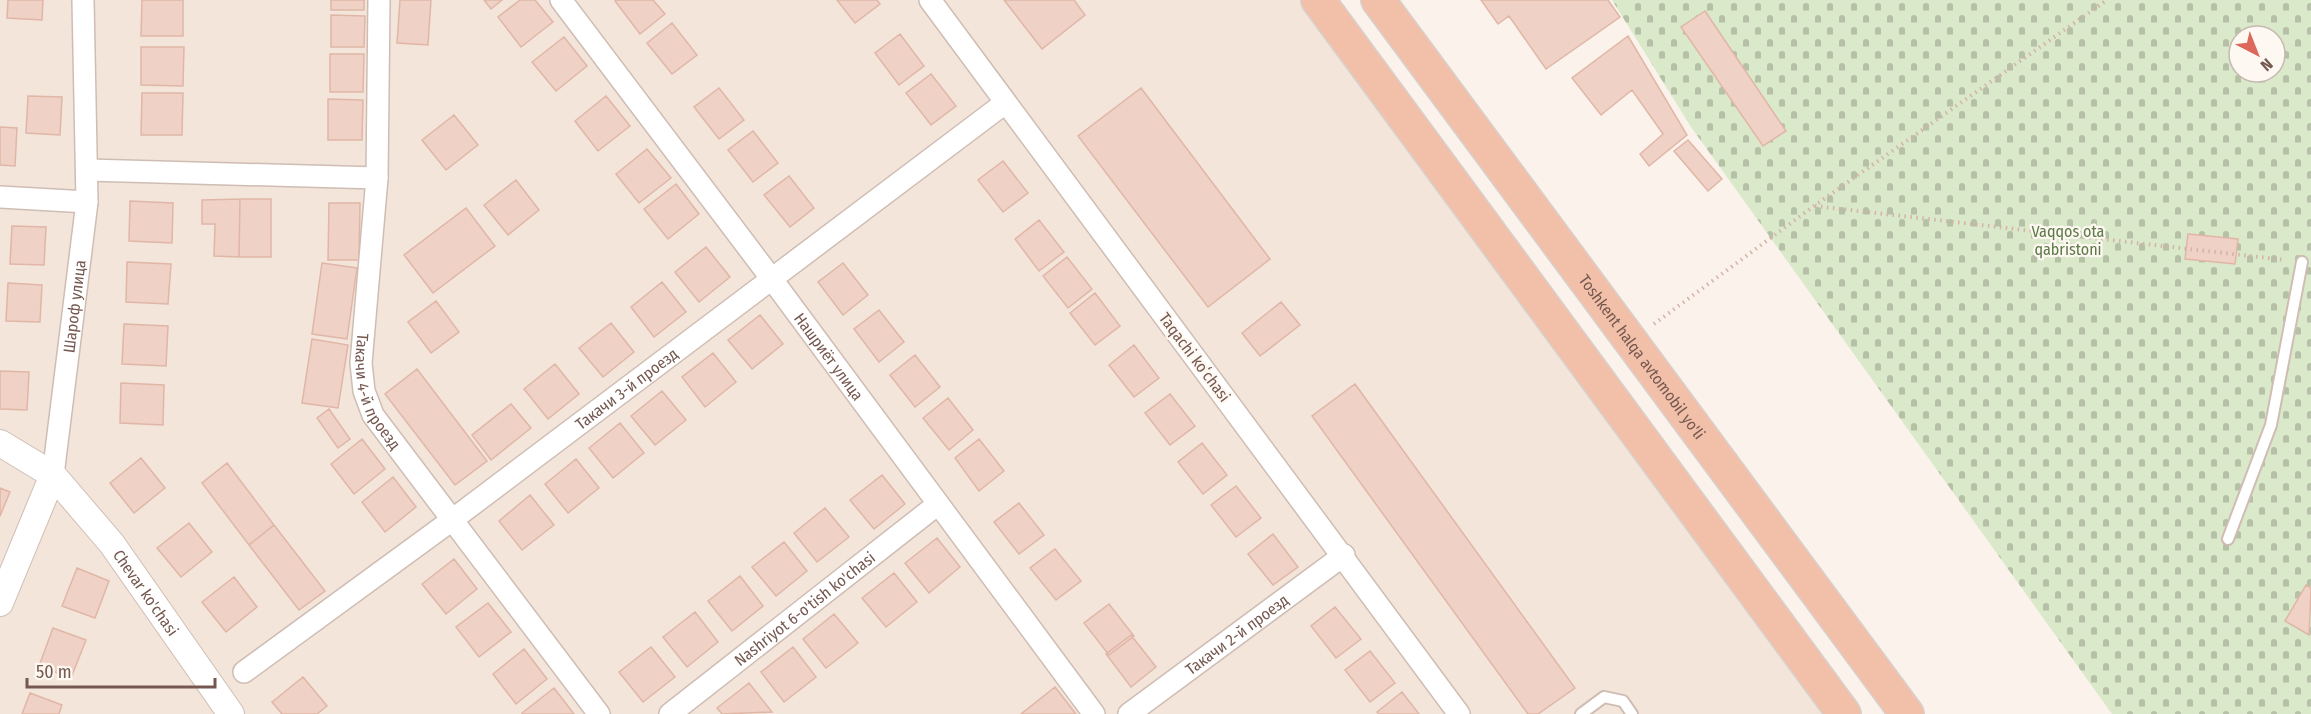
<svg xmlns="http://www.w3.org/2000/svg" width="2311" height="714" font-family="'Fira Sans Condensed',sans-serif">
	<defs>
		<pattern id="cemetery-stones" width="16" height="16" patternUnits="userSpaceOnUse" patternTransform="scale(1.5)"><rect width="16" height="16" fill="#dae9ca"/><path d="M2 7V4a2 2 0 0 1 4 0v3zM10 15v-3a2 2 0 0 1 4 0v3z" fill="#b5c0a6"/></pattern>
	</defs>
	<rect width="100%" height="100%" fill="#fbf3eb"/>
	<path fill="#f3e5da" d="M0,0H1318L1844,714H0Z"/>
	<path fill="url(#cemetery-stones)" fill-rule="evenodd" d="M1612,0H2311V714H2112L1691,127ZM2239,36H2275V72H2239Z"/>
	<path fill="#efd1c5" stroke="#e0b6a7" stroke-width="1.5" d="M8,0H43L42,20L7,18Z
		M142,0H183V36H141Z
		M331,0H364V10H331Z
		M400,0H431L428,45L397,43Z
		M484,0H502L491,9Z
		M520,0H535L553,22L521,47L498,17Z
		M617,0H653L665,14L640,34L615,1Z
		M837,0H877L880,4L855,23Z
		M1004,0H1074L1085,15L1042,49Z
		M1481,0H1608L1620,17L1546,69L1509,16L1498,24Z
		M1705,11L1786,131L1763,146L1681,27Z
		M331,15L365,16L364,47H331Z
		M672,23L697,55L672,74L647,43Z
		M900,34L924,66L899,85L875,53Z
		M1628,36L1687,135L1649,166L1640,154L1663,134L1632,90L1601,115L1572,78Z
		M564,37L587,66L556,91L532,62Z
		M141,47H184L183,86L141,85Z
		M330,54H364L363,92H330Z
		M931,74L956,106L931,125L906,93Z
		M719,88L744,120L719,139L694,107Z
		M1141,88L1270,259L1208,307L1078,136Z
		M142,93H183L182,135H141Z
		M28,96L62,97L60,135L26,133Z
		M606,96L630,126L598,151L575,121Z
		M328,99L363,100L362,140H328Z
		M454,115L478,145L446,170L422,140Z
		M0,127L17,128L15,166L0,165Z
		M753,131L778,163L753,182L728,150Z
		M1688,140L1722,179L1708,191L1674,151Z
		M647,149L671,178L639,203L616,174Z
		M1003,161L1028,193L1003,212L978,180Z
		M789,176L814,208L790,227L764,195Z
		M516,180L539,210L508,235L484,205Z
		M676,184L699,214L668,239L644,209Z
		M240,199H271V257H239Z
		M240,199L239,257L214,256L215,224H202V200Z
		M130,201L173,203L172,243L129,241Z
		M329,203H360L359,260H328Z
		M466,208L495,246L433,293L404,255Z
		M1039,220L1064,252L1039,271L1015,239Z
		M12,226L46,227L44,265L10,264Z
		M2188,234L2238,239L2235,264L2185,259Z
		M706,247L730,277L699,302L675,272Z
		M1067,257L1092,289L1068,308L1043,276Z
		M127,262L171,264L168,304L126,302Z
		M322,263L357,268L347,339L312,334Z
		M843,263L868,295L843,315L818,282Z
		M662,282L686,312L654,337L631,307Z
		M8,283L42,285L40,322L6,321Z
		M1095,293L1120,326L1095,345L1070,313Z
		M436,301L459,332L431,353L408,322Z
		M1281,302L1300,325L1260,356L1242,333Z
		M879,310L904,342L879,362L854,329Z
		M760,315L783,344L752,369L728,340Z
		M611,323L634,352L603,377L579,348Z
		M124,324L168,326L166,366L122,364Z
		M312,339L348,345L338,408L302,403Z
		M1134,345L1159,378L1134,397L1109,365Z
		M713,353L736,382L705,407L682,377Z
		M915,355L940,387L915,407L890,375Z
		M555,364L579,394L548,419L524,389Z
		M417,369L487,461L455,485L385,394Z
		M0,371L29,372L27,410L0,409Z
		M121,383L164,385L163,425L120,423Z
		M1355,384L1575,688L1538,714H1528L1312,416Z
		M662,391L686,420L655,445L631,416Z
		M1170,394L1195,426L1170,445L1145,413Z
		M948,398L973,430L949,450L923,418Z
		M511,404L531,428L491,460L472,435Z
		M329,409L350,439L338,448L317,418Z
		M620,423L644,453L613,478L589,448Z
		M362,439L385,469L354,494L331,464Z
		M979,439L1004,471L979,491L955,458Z
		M1202,443L1227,475L1203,494L1178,462Z
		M141,458L165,488L134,513L110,483Z
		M576,459L599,488L568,513L545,484Z
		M227,463L274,525L249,545L202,483Z
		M882,475L905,504L874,529L850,500Z
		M393,477L416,507L385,532L362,502Z
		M1236,486L1261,518L1236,537L1211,505Z
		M0,488L10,492L0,516Z
		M530,495L554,525L522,550L499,521Z
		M1019,503L1044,535L1019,554L994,522Z
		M825,508L849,537L817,562L794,533Z
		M189,523L212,552L181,577L157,548Z
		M274,525L325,591L299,610L249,545Z
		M1273,534L1298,567L1273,585L1248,554Z
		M937,538L960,567L929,593L905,563Z
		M784,542L807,571L776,596L752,567Z
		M1055,549L1081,581L1056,600L1030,568Z
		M454,559L477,589L446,614L422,584Z
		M77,568L109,581L95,618L62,606Z
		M894,573L917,602L886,627L862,598Z
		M740,576L763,606L732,631L708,601Z
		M234,577L257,607L226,632L202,602Z
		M2306,585L2311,588L2309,635L2285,621Z
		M488,603L511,632L479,657L456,627Z
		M1109,604L1134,636L1109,655L1084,623Z
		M1335,607L1361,639L1336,658L1311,626Z
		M695,612L718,642L687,667L663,637Z
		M834,614L858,643L826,668L803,639Z
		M53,628L86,640L71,678L39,666Z
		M1131,635L1156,667L1131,687L1106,654Z
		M651,647L675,677L643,702L619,672Z
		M793,647L816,677L784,702L761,672Z
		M524,649L547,679L516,704L493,674Z
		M1370,651L1395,683L1370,702L1345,670Z
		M303,677L327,706L317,714H282L272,702Z
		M749,683L772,712L722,714L717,708Z
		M1055,687L1076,714H1021Z
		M554,688L574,714H523L522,713Z
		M1402,692L1419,714H1379L1377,712Z
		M30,693L62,705L59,714H22Z"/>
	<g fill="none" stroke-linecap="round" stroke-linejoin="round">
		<defs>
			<path id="service" d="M2228,539L2271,425L2302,262
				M1581,714L1604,697L1623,701L1632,714"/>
			<g id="minor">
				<path id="s1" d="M379,0L377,178L361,363L364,391L373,415L599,714"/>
				<path id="s2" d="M561,0L771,278L1094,714"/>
				<path d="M930,0L1459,714"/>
				<path d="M88,170L377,178"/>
				<path d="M0,197L87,202"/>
				<path id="s3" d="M53,475L87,202L83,0"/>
				<path id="s4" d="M244,672L452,520L1005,103"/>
				<path id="s5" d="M670,714L938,504"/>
				<path id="s6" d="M1129,714L1344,555"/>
			</g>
			<g id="tertiary">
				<path id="s7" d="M0,443L53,475L112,544L231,714"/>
				<path d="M0,603L53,475"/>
			</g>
			<g id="trunk">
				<path d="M1318,0L1844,714"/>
				<path id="s8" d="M1378,0L1907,714"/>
			</g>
		</defs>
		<use href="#service" stroke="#cfbdb4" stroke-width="14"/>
		<use href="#minor" stroke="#cfbdb4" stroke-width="24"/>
		<use href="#tertiary" stroke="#cfbdb4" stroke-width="28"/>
		<use href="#trunk" stroke="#d8d0ce" stroke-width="36"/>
		<path stroke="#d4b3a8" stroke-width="4" stroke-dasharray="1.5 4.5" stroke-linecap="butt" d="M1815,206L2285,260
			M1654,324L1814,206L2107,0"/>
		<use href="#service" stroke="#fff" stroke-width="10"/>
		<use href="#minor" stroke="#fff" stroke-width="21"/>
		<use href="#tertiary" stroke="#fff" stroke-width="26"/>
		<use href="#trunk" stroke="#f2c0a9" stroke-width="33"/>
	</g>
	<g text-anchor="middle" stroke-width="4.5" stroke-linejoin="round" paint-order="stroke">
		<g font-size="16" fill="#5d7a48" stroke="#fef8f2">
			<text x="2068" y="237">Vaqqos ota<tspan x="2068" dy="18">qabristoni</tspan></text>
		</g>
		<g font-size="16" fill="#755850" stroke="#fef8f2">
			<text dy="6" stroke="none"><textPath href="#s3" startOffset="170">Шароф улица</textPath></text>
			<text dy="6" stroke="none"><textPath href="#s2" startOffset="446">Нашриёт улица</textPath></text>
			<text dy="6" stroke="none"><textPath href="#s8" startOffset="444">Toshkent halqa avtomobil yo'li</textPath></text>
			<text transform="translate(1195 357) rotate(53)" y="6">Taqachi koʻchasi</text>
			<text dy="6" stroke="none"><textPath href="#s4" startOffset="476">Такачи 3-й проезд</textPath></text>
			<text dy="6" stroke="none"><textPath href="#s1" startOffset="396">Такачи 4-й проезд</textPath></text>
			<text dy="6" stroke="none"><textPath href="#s7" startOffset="212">Chevar ko'chasi</textPath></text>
			<text dy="6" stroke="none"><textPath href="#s5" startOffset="171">Nashriyot 6-o'tish ko'chasi</textPath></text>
			<text dy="6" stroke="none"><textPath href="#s6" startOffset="134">Такачи 2-й проезд</textPath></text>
		</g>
	</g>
	<g transform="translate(2257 54) rotate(138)"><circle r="28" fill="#fef8f2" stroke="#c7b8b1" stroke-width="1.5"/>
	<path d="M0-4.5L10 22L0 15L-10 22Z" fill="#db685b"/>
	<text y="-9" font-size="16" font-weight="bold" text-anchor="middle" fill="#755850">N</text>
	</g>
	<path d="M27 678v9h188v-9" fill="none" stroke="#755850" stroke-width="3"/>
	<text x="36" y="678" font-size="18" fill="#755850" stroke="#fef8f2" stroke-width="4.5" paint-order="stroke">50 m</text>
</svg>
